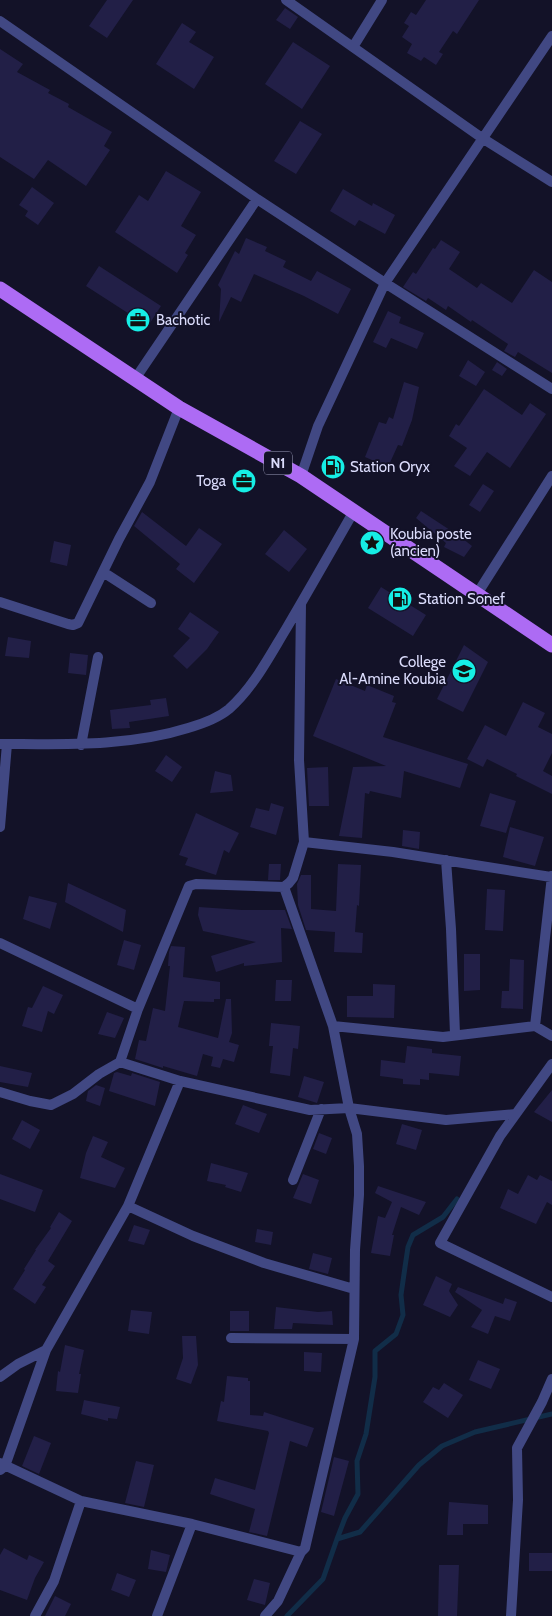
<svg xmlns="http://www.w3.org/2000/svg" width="552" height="1616" font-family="Cabin,sans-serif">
	<rect width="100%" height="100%" fill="#131228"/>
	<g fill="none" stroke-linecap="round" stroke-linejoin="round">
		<path stroke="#112d48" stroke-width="5" d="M337,1539L345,1518L358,1494L357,1461L366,1434L375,1377V1351L396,1334L403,1315L401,1295L405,1267L408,1247L413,1235L443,1217L457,1199
			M287,1616L323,1579L337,1539L360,1532L419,1465L442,1446L475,1432L552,1414"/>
	</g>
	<path fill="#221f47" d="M107,0H133L107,38L89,26Z
		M426,0H479L457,34L453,31L439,52L443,54L436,65L424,57L421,61L407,53L412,44L402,37L409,26L404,23L411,12L416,15Z
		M285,8L298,17L290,29L276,20Z
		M182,23L196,32L189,42L214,57L194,89L156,64Z
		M293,42L330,66L302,109L265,84Z
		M0,49L23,64L17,72L50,90L48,93L69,104L68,107L112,132L104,146L110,150L86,186L48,160L34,179L0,157Z
		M300,121L322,134L296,174L274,161Z
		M166,171L201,192L181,226L196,235L185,253L188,255L177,273L115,232L139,195L148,201Z
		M32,187L54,203L38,225L25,216L28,211L19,205Z
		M343,189L372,206L373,203L395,215L385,234L359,220L355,226L330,211Z
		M246,238L267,247L265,251L286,261L283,267L311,281L317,271L351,289L338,314L304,296L254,274L241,302L231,297L219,322L221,289L218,285L235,251L239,254Z
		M441,240L460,252L449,269L477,288L481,283L512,303L534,270L552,282V373L518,352L515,357L504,351L508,344L472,320L471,322L448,306L446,310L428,298L426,301L403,287L413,272L416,274L433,248L435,249Z
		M99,266L161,306L148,326L86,286Z
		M388,311L401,317L399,323L424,333L417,349L391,338L386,348L373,342Z
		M468,360L485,372L476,386L459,376Z
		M497,362L507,369L502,376L492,370Z
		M404,382L419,387L412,420L402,446L398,445L388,467L365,457L379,422L386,424L389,417L393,419Z
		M484,389L522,415L530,403L546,414L510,468L487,452L470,476L454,466L467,448L449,436L456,424L459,426Z
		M483,484L494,491L480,512L469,505Z
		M421,511L453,532V531L472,546L464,557L444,547L446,543L416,518Z
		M142,512L186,546L199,528L222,544L194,583L176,569L180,564L134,526Z
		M284,530L307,549L289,572L265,554Z
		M54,541L71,545L67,566L50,562Z
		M381,587L426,615L413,636L368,608Z
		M190,612L219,632L207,649L187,669L173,656L190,638L178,629Z
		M8,637L31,641L29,658L5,656Z
		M464,645L488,662L463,712L437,699Z
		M70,653L88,655L86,675L68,673Z
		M336,679L365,691L367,685L394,696L392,702L396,703L383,737L468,764L460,788L404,771L401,798L370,791L369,794L365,793L362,838L339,836L353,767L386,766L313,736Z
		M166,698L169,716L129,722L130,728L112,729L110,710L151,705L150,700Z
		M523,702L545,713L538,727L552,734V753L543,771L552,776V794L516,776L517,774L487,759L483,767L467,759L485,725L506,736Z
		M166,755L182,767L172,782L155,771Z
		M328,767L329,806H309L307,768Z
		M215,771L231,775L233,791L210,793Z
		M490,793L516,801L506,833L480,826Z
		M271,803L284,807L276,835L250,827L256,808L269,811Z
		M196,813L239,833L229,853L224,850L216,875L185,865L188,858L179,855Z
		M510,827L544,837L535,866L503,857Z
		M403,830L420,832L419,849L402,846Z
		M269,864H281L280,880H268Z
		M338,864L361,865L359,906L357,905L355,932L363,933L362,953L334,952L335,932L306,930L298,905L297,884L301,875H311V909L336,911Z
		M68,883L126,910L123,932L65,902Z
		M487,889L505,890L503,931L485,930Z
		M29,896L57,903L50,929L23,919Z
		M199,907L242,910H285L292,929L281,928L282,962L244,966V963L216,972L211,956L256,942L203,931L198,915Z
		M124,940L141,945L134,970L117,965Z
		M171,946L185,947L183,977L220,982V999H214V1002L184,1001L178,1027L218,1038L226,999H231L232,1033L229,1042L239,1045L234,1062L223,1059L220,1068L211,1066L213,1057L203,1054L197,1076L163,1066V1068L135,1059L139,1040L146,1041L153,1008L165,1011L170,966H168L169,952Z
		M464,954H480V990L464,991Z
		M510,959L524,960L523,1009L501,1008L502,991H509Z
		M276,980H292L291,1001H275Z
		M373,984L395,985L394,1018L347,1017V996H373Z
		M43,986L63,995L54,1014L48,1011L42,1032L22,1026L28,1007L32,1008Z
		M107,1012L124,1018L115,1038L98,1034Z
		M271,1023L300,1026L298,1049L293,1048L290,1076L270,1073L273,1046H269Z
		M407,1046L432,1049V1053L461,1056L459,1076L429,1073V1080L420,1079V1085L403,1084V1079L380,1076L381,1060L405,1063Z
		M0,1066L32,1073L28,1087L0,1082Z
		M117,1072L131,1076L132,1073L160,1082L155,1106L109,1091L114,1073Z
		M304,1076L324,1082L317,1103L298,1097Z
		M96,1085L105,1088L100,1106L86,1101L88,1091Z
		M552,1090V1122L534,1112Z
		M243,1105L267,1114L259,1133L235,1124Z
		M22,1120L40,1130L30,1149L12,1139Z
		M402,1124L422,1130L416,1150L396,1144Z
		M319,1133L332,1138L326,1154L313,1149Z
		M93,1136L108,1142L101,1157L125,1168L115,1188L80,1178L86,1153Z
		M211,1163L248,1173L241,1192L225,1187L226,1185L207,1181Z
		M0,1174L43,1190L35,1212L0,1199Z
		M303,1174L319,1180L311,1204L293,1198Z
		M528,1175L537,1180L540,1175L552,1181V1205L547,1202L536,1224L500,1208L508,1189L518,1194Z
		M378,1186L426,1202L419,1215L401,1207L392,1235H394L390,1256L371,1253L378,1216L385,1218L392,1202L375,1193Z
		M59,1212L72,1221L48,1261L55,1266L42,1285L46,1287L35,1304L13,1289L25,1270L24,1269L36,1250H35L51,1228L50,1227Z
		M134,1225L150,1230L144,1245L128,1241Z
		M257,1229L273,1232L271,1245L255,1242Z
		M313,1253L332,1258L328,1274L309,1269Z
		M436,1276L452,1284L449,1291L458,1305L450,1317L423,1305Z
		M458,1287L503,1304L505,1298L517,1302L510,1321L495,1316L488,1334L471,1327L482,1310L455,1292Z
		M276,1307L318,1312L332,1311L333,1325L293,1323L292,1329H274Z
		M131,1310L152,1312L149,1334L128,1331Z
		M230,1311H249V1331H230Z
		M182,1336H196L198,1365L191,1384L176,1379L183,1358Z
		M65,1345L84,1350L79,1374H81L78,1393L56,1391L58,1371L60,1372Z
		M304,1352L322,1353L321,1372L304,1371Z
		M478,1360L500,1369L491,1389L469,1380Z
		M227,1376L248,1378V1381H250V1415L263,1416L264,1412L314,1428L307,1447L290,1441L267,1536L249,1532L255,1509L210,1494L215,1478L255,1490L269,1433L268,1431L217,1421L221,1401L224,1402Z
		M444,1383L463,1395L448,1418L423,1402L433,1387L439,1390Z
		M84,1400L120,1407L117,1419L108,1418V1421L81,1414Z
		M34,1436L51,1443L39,1474L22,1466Z
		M334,1457L349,1461L334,1516L321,1512Z
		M136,1461L154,1465L144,1507L125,1503Z
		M449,1502L488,1505V1524H463V1535H447Z
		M4,1548L27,1560L29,1555L44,1562L35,1578L27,1600L0,1590V1555Z
		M151,1550L170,1555L166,1572L148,1569Z
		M529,1553H552V1571H529Z
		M439,1565H459L457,1616H438Z
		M117,1573L136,1580L129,1597L111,1590Z
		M254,1579L270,1583L265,1605L247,1600Z
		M55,1596L71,1604L65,1616H45Z"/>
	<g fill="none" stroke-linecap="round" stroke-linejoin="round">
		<path stroke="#414883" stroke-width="10" d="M286,0L482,138L552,182
			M0,21L257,199L385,283L552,389
			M353,47L382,0
			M135,379L257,199
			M301,476L318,426L385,283L552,36
			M103,572L151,603
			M477,594L552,476
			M0,602L68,624L73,625L78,623L119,539L150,482L179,408
			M0,744C62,744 128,747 188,728C202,724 217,719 229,709C253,688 269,657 286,629C309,590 331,551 354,511
			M81,745L98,657
			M0,827L7,744
			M304,842L393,852L551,877
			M446,860L451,929L455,1034
			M0,943L138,1009
			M333,1026L443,1037L535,1026L552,1036
			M535,1026L552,876
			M120,1062L180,1081L310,1110L349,1108L446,1120L516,1114
			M552,1064L500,1136L440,1243L552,1297
			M0,1092L30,1101L51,1105L73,1094L99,1074L120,1062L138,1009L189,886L196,884L284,887
			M293,1180L321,1109
			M128,1206L193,1236L264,1263L354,1289
			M231,1338L354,1339
			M0,1377L18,1364L46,1350
			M0,1463L81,1501L192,1524L301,1552
			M0,1470L5,1466L46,1350L128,1206L180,1081
			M35,1616L54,1581L81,1501
			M157,1616L192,1524
			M265,1616L278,1601L301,1552L305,1548L354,1339L355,1250L359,1195V1166L357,1134L349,1108L333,1026L284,887L289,883L293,878L304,842L299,760L301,604
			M511,1616L518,1500L517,1448L542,1402L552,1379"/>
		<path stroke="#ad6bf4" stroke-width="15" d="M0,289L179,408L301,476L552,645"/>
	</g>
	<defs>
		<symbol id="office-disc" viewBox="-11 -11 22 22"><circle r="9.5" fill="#16eee5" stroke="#131228"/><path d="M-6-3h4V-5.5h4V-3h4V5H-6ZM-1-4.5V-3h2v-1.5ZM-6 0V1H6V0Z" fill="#111"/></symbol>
		<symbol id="fuel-disc" viewBox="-11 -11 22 22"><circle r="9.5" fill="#16eee5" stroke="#131228"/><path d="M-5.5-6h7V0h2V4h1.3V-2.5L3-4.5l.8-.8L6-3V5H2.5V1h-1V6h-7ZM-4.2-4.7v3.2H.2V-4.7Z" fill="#111"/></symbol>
		<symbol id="sight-disc" viewBox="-11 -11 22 22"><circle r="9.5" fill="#16eee5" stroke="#131228"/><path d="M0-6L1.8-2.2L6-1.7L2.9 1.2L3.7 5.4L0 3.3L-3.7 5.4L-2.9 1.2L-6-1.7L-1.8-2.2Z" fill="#111"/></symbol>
		<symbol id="university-disc" viewBox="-11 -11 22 22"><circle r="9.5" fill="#16eee5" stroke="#131228"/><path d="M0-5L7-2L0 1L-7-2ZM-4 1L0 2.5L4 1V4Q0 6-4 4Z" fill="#111"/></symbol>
	</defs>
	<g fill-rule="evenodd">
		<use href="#office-disc" x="124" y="306" width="28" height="28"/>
		<use href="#fuel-disc" x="319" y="453" width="28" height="28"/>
		<use href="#office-disc" x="230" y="467" width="28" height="28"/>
		<use href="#sight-disc" x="358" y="529" width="28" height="28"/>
		<use href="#fuel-disc" x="386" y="585" width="28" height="28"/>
		<use href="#university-disc" x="450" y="657" width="28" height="28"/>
	</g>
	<g text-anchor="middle" stroke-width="4" stroke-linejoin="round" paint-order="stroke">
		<rect fill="#131228" stroke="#9f9fbc" stroke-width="1" x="264" y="451.5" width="28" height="23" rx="4"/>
		<g font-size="14" font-weight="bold" fill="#dbdcfc">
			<text x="278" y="468">N1</text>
		</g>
		<g font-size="15" fill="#dbdcfc" stroke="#131228" text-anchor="start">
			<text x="156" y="325">Bachotic</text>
			<text x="350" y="472">Station Oryx</text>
			<text x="226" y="486" text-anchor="end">Toga</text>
			<text x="390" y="539">Koubia poste<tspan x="390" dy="17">(ancien)</tspan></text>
			<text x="418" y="604">Station Sonef</text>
			<text x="446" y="667" text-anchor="end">College<tspan x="446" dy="17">Al-Amine Koubia</tspan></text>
		</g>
	</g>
</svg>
